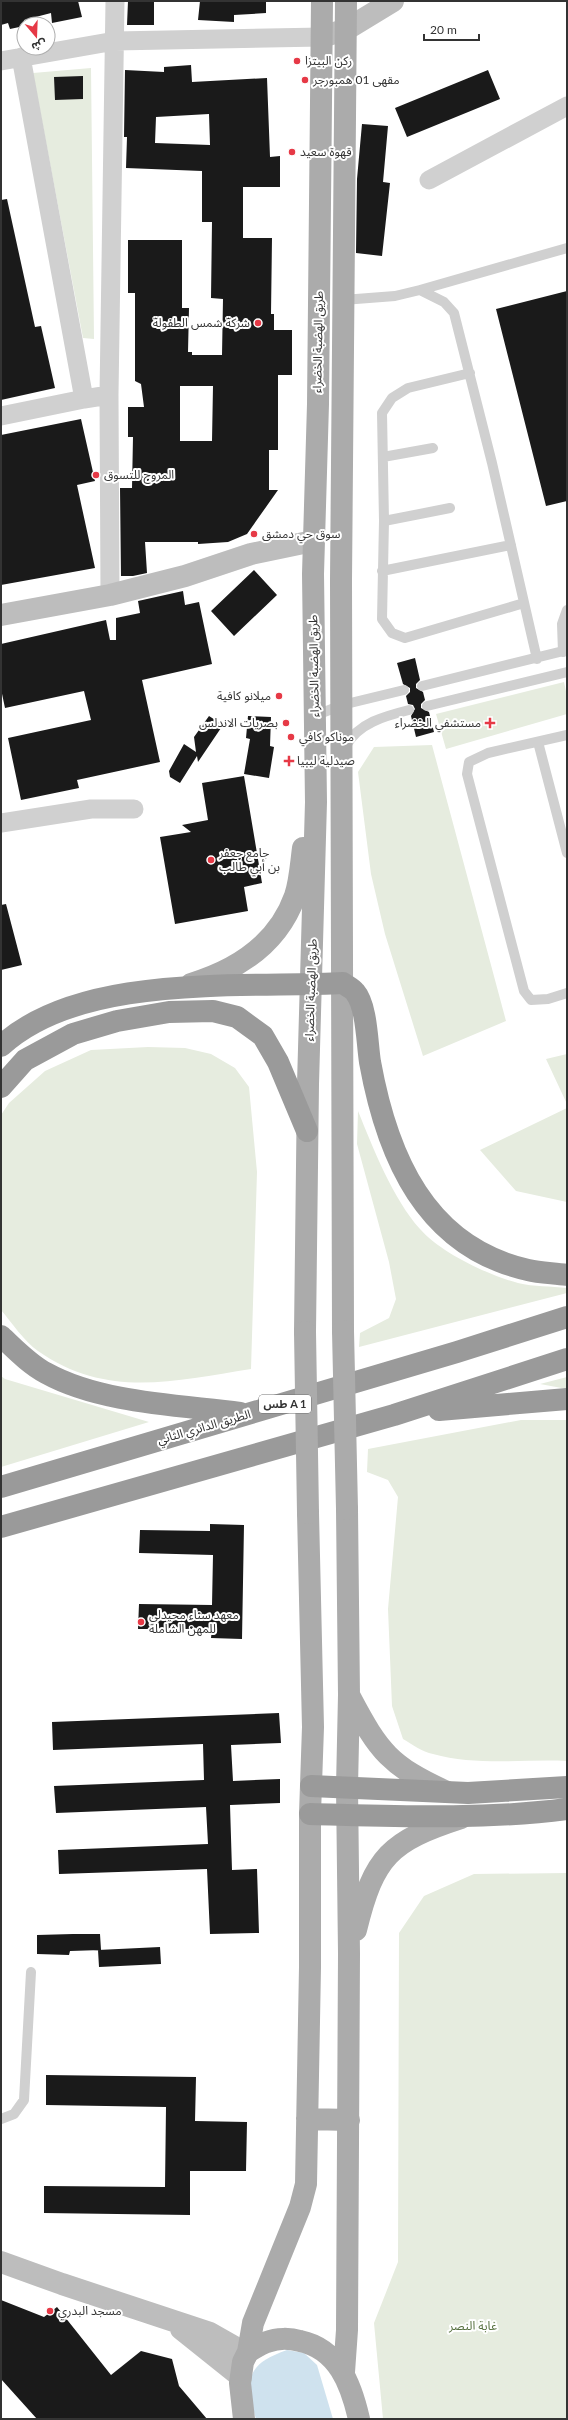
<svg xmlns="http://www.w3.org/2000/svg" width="568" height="2420" font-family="Lato,'Noto Sans Arabic',sans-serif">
	<rect width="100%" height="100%" fill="#fff"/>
	<path fill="#e6ecdf" d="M91,68L94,339L83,338L33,73Z
		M564,682L567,696V714L446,749L436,714Z
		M432,745L506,1021L423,1056L385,934L371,874L358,772L374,747Z
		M148,1047L185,1048L211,1054L235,1068L249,1087L257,1172L251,1369C174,1381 106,1399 38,1351C24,1341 12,1323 1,1310V1115L9,1103L45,1071L91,1050Z
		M567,1054V1104L546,1059Z
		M567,1108V1202L516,1191L480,1150Z
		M358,1111C373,1148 393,1199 420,1229C441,1253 488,1275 518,1283C534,1287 551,1286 567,1288V1293L359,1347L360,1333L389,1318L396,1299L389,1262L357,1144Z
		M1,1376L5,1379L149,1422L1,1467Z
		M567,1377V1389L540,1384Z
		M521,1420H567V1761C523,1759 476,1766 433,1754C422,1752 412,1744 403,1739L392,1706L388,1609L398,1497L388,1480L367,1472L368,1449Z
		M567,1873V2419H383L374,2323L398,2262L399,1933L424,1896L474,1874Z"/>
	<path fill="#cfe2ee" d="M287,2350L304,2353L317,2365L333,2419H256C244,2379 247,2364 287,2350Z"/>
	<path fill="#1a1a1a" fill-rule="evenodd" d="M1,1H78L82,17L52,23L51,13L24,20V26L10,29L8,23L1,25Z
		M128,1H154V25H127Z
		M200,1H266V13L234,15V22L198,20Z
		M191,65L192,82L267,78L270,157L280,156V187H243V238H272L271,314H274V330H292V375H278V450H269V490H278L247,534L228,542L198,544V542H145L147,573L133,576H121L120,488H132L133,437H128V407H144L141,384L135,381V293H128V240H182V308H189L188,352H192V355H222L223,299L211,298L212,222H202V171L126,168L127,137H124L125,70L164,72V67ZM209,114L210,145L155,143L156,117ZM180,386H213L212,441H180Z
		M488,70L500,99L407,137L395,108Z
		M83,76V99L55,100L54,77Z
		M362,124L388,126L383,182L390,183L382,256L356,253L357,179Z
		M7,199L35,327L41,326L55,388L1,400V200Z
		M567,291V501L546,506L496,309Z
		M81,419L95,481L77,485L95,568L1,585V435Z
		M254,570L277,595L234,636L211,611Z
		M183,591L185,605L199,602L212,664L142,680L160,762L77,780L79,788L21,800L8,738L91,720L84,691L5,708L1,689V644L106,620L110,640H116V618L140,613L138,601Z
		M415,658L420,680L416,684V688L423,692L425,700L421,704V708L429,712L434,732L416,737L411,716L415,709L413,705L408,704L406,696L410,692V688L403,684L397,663Z
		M209,716L223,725L198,762L197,756L180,783L170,777L169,771L184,744L196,752L194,737Z
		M248,716L271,717L270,746L274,747L269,778L244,774L250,739L246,738Z
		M244,776L262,883L244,887L248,911L175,924L160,837L191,832L182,825L208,820L202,783Z
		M6,904L22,965L1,970V905Z
		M210,1524L244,1525L242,1639L211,1638L212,1629H138L139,1604L212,1605L213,1555L139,1553L140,1530L210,1531Z
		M279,1713L281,1743L231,1745L233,1781L280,1779V1803L230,1805L232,1870L257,1869L259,1933L210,1934L207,1869L59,1874L58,1850L208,1844L206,1807L56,1813L54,1786L204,1780L203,1744L53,1750L52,1722Z
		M73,1934H100L101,1950L70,1951L69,1955L37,1954V1935Z
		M160,1947L161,1964L99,1967L98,1950Z
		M46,2075L196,2077L195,2121L247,2122L246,2171H190V2215L44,2213V2186L165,2187L166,2107L46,2105Z
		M1,2300L44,2317L57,2307L111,2375L141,2351L172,2359L179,2386L207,2419H37L1,2379Z"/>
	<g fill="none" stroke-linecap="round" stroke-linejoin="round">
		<path stroke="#d0d0d0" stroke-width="10" d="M420,290L567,248
			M343,300L395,296L420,290L444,302L454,313L492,463L537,659
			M470,373L408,388L392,398L382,413L384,521L382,619L392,633L405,638L524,603
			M383,457L433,448
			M384,521L450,508
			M382,571L511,545
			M563,652L562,624L567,610
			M422,686L567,650
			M427,706L567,672
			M314,716L342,705L404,690
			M567,735L488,753L469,762L467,774L524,991L531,1000L548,999L567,993
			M538,742L567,853
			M346,746C358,723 385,716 409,710
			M1,2119L14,2114L24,2100L31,1972"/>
		<path stroke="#d0d0d0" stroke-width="19" d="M21,57L84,399L109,395
			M1,61L115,41L322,37
			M429,180L567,106
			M1,416L84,399
			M110,595L109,395L115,1
			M1,823L91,809H134"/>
		<path stroke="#bdbdbd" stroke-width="22" d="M322,37L347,29L393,1
			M1,615L110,595L185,576L251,554L313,541
			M1,2262L62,2284L210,2333L247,2354
			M181,2329L241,2377"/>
		<path stroke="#ababab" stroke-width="22" d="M191,984C237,970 278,944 295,896C300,881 301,863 303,848
			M343,1331L341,581L346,1
			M305,1332L308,1084L316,802L313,574L318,404L322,1
			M350,1697C379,1752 390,1766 447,1792
			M356,1930C374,1856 390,1841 461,1818
			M307,2119L349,2120
			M248,2352C254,2349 260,2344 267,2342C277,2338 290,2338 300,2341C338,2349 351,2384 359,2419
			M344,2372L347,2330L349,1954L347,1787L349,1695L347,1509
			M244,2419L240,2383L243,2362L248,2352L253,2323L300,2207L306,2184L310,1967V1814L313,1727L308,1513"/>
		<path stroke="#9a9a9a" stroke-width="22" d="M1,1046C80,973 242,988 343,983C347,986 352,988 355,992C367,1006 367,1043 370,1062C387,1156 425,1247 528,1270C540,1273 554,1273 567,1275
			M1,1087L25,1060L73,1034L117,1021L169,1012L213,1011L237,1017L263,1036L278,1062L307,1131
			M1,1336C15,1349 29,1364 46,1373C100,1403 179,1405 240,1413
			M439,1410L567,1399
			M1,1487L457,1352L567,1317
			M1,1527L394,1415L567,1359
			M311,1786L468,1793L567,1787
			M310,1814C395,1816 482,1820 567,1809"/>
		<path stroke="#ababab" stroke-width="22" d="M343,1331L347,1509
			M305,1332L308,1513"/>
	</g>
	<g fill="#e63946" stroke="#fff" stroke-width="1.5">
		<circle cx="297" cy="61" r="4"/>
		<circle cx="305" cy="80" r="4"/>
		<circle cx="292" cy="152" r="4"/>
		<circle cx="258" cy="323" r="4"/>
		<circle cx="96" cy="475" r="4"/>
		<circle cx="254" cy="534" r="4"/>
		<circle cx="279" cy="696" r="4"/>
		<circle cx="286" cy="723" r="4"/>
		<path d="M488 717h4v4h4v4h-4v4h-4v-4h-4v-4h4z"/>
		<circle cx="291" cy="737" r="4"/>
		<path d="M287 755h4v4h4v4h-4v4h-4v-4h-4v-4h4z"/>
		<circle cx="211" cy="860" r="4"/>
		<circle cx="141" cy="1622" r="4"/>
		<circle cx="50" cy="2311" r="4"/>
	</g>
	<g text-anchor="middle" stroke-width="4" stroke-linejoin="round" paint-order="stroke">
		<rect fill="#fff" stroke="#707070" stroke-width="1" x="259" y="1395" width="52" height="18" rx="3"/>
		<g font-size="11" font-weight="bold" fill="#333">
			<text x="285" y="1408">طس A 1</text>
		</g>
		<g font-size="12" fill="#333" stroke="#fff" text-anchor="start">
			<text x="305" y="65">ركن البيتزا</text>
			<text x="313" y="84">مقهى 01 همبورجر</text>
			<text x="300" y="156">قهوة سعيد</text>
			<text x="250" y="327" text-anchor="end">شركة شمس الطفولة</text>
			<text x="104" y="479">المروج للتسوق</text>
			<text x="262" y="538">سوق حي دمشق</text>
			<text x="271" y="700" text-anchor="end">ميلانو كافية</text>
			<text x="278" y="727" text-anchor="end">بصريات الاندلس</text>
			<text x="481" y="727" text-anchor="end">مستشفي الخضراء</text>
			<text x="299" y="741">موناكو كافي</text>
			<text x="297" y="765">صيدلية ليبيا</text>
			<text x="219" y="857">جامع جعفر<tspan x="219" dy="14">بن أبي طالب</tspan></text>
			<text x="149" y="1619">معهد سناء محيدلي<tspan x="149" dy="14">للمهن الشاملة</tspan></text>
			<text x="58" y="2315">مسجد البدري</text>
		</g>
		<g font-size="12" fill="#333" stroke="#fff">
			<text transform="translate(318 342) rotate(-89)" y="4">طريق الهضبة الخضراء</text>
			<text transform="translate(314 666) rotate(-91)" y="4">طريق الهضبة الخضراء</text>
			<text transform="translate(311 990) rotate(-88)" y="4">طريق الهضبة الخضراء</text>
			<text transform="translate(204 1427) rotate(-16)" y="4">الطريق الدائري الثاني</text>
		</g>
		<g font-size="12" fill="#56703f" stroke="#fff">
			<text x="473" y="2330">غابة النصر</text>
		</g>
	</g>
	<rect width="568" height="2420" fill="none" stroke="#333333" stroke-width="4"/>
	<g transform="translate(36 36) rotate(161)"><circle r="19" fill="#ffffff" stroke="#adadad"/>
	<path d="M0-3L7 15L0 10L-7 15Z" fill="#e63946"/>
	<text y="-6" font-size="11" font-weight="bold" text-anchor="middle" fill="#333333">ش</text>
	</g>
	<path d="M424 34v6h55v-6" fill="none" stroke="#333333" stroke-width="2"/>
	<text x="430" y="34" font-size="12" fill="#333333" stroke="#ffffff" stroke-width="3" paint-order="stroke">20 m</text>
</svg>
